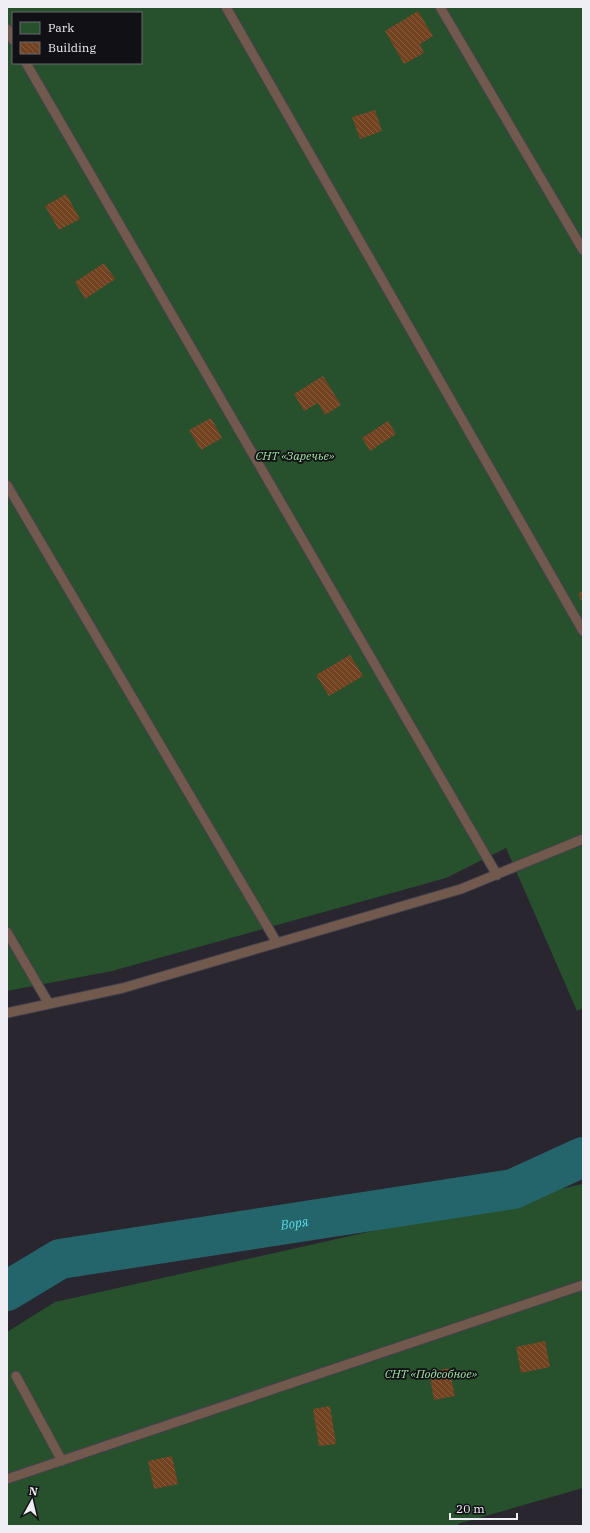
<svg xmlns="http://www.w3.org/2000/svg" width="590" height="1533" font-family="'IBM Plex Serif',serif">
	<defs>
		<pattern id="building-back-hatch" width="6" height="6" patternUnits="userSpaceOnUse"><rect width="6" height="6" fill="#734321"/><path d="M-1 5l2 2M0 0l6 6M5-1l2 2" fill="none" stroke="#875e42"/></pattern>
	</defs>
	<rect width="100%" height="100%" fill="#292630"/>
	<path fill="#27502c" fill-rule="evenodd" d="M7,7H583V1008L577,1011L506,848L446,878L112,971L7,991ZM13,13H141V63H13Z
		M583,1184V1488L458,1524V1526H7V1332L55,1302Z"/>
	<g fill="none" stroke-linecap="round" stroke-linejoin="round">
		<path stroke="#24656b" stroke-width="40" id="s1" d="M7,1291L60,1259L513,1189L583,1157"/>
	</g>
	<path fill="url(#building-back-hatch)" d="M418,11L433,36L420,44L424,53L404,64L385,31Z
		M375,110L382,131L360,139L352,117Z
		M66,194L80,219L59,230L45,206Z
		M104,263L115,279L85,299L75,282Z
		M323,376L341,405L325,415L318,403L304,411L294,394Z
		M211,418L222,438L201,450L189,430Z
		M388,421L396,434L370,451L362,438Z
		M583,591V603L578,594Z
		M350,655L363,676L329,696L316,675Z
		M545,1341L550,1367L521,1373L516,1347Z
		M449,1368L455,1396L434,1400L429,1372Z
		M330,1406L336,1444L319,1446L313,1409Z
		M172,1456L178,1484L154,1489L148,1461Z"/>
	<g fill="none" stroke-linecap="round" stroke-linejoin="round">
		<defs>
			<path id="lane" d="M226,7L583,631
				M440,7L583,250
				M7,29L13,40
				M26,63L497,875
				M7,485L277,943
				M7,932L49,1004
				M7,1013L123,988L461,889L583,839
				M16,1376L62,1461
				M7,1479L583,1285"/>
		</defs>
		<use href="#lane" stroke="#45424c" stroke-width="11"/>
		<use href="#lane" stroke="#71594d" stroke-width="9"/>
	</g>
	<g text-anchor="middle" stroke-width="3.5" stroke-linejoin="round" paint-order="stroke">
		<g font-size="12" font-style="italic" fill="#9ee3a3" stroke="#111014">
			<text x="295" y="460">СНТ «Заречье»</text>
			<text x="431" y="1378">СНТ «Подсобное»</text>
		</g>
		<g font-size="13" font-style="italic" fill="#5cdae5" stroke="#111014">
			<text dy="5" stroke="none"><textPath href="#s1" startOffset="299">Воря</textPath></text>
		</g>
	</g>
	<rect width="590" height="1533" fill="none" stroke="#f0eef5" stroke-width="16"/>
	<rect x="12" y="12" width="130" height="52" fill="#111014" stroke="#6a696e"/>
	<rect x="20" y="22" width="20" height="12" fill="#27502c" stroke="#6a696e"/>
	<text x="48" y="32" font-size="12" fill="#f0eef5">Park</text>
	<rect x="20" y="42" width="20" height="12" fill="url(#building-back-hatch)" stroke="#6a696e"/>
	<text x="48" y="52" font-size="12" fill="#f0eef5">Building</text>
	<g transform="translate(32 1501) rotate(8)" stroke="#111014" stroke-width="3" paint-order="stroke">
	<path d="M0-3L7 15L0 10L-7 15Z" fill="#f0eef5"/>
	<text y="-6" font-size="11" font-weight="bold" text-anchor="middle" fill="#f0eef5">N</text>
	</g>
	<path d="M450 1513v6h67v-6" fill="none" stroke="#f0eef5" stroke-width="2"/>
	<text x="456" y="1513" font-size="12" fill="#f0eef5" stroke="#111014" stroke-width="3" paint-order="stroke">20 m</text>
</svg>
